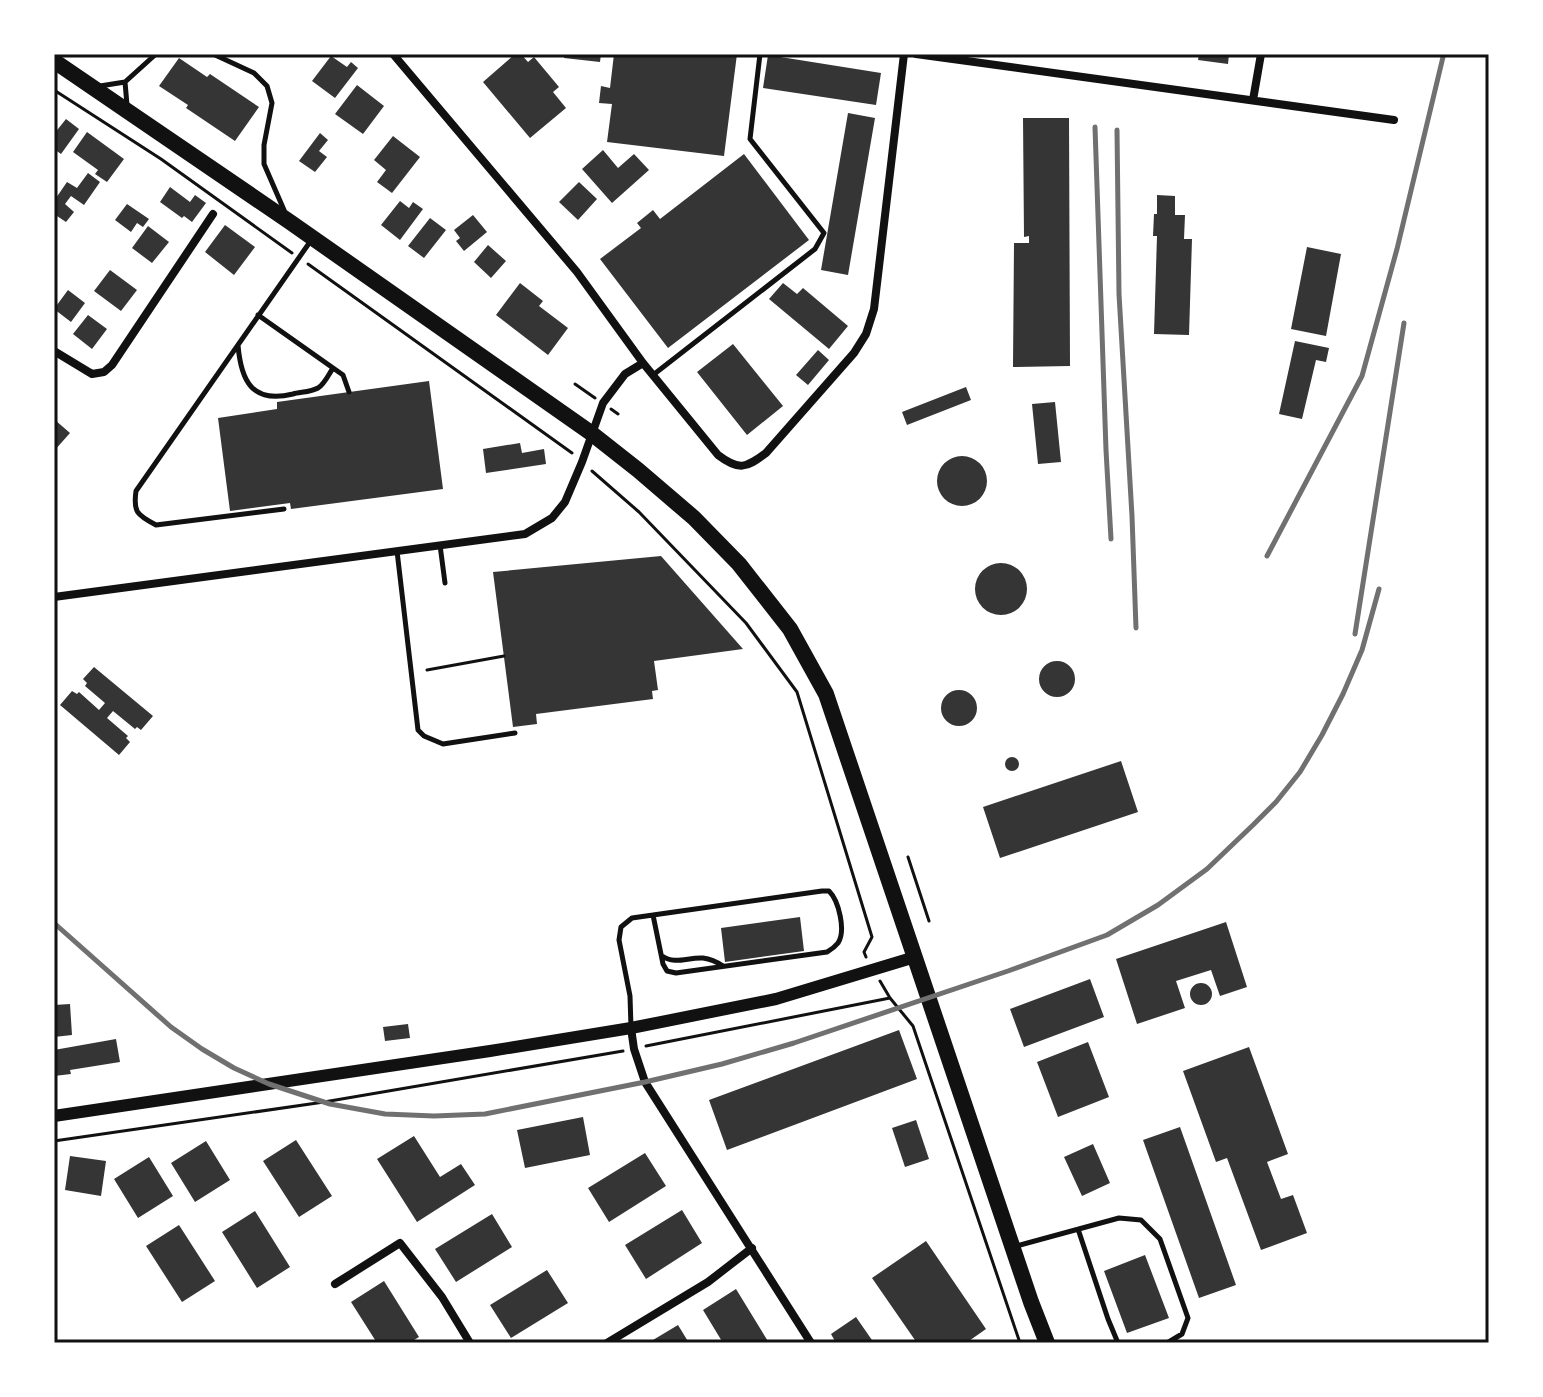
<svg xmlns="http://www.w3.org/2000/svg" width="1543" height="1397" font-family="'Space Grotesk',sans-serif">
	<rect width="100%" height="100%" fill="#fff"/>
	<path fill="#353535" d="M515,54H521L528,62L534,57L559,87L553,92L566,108L530,138L483,82Z
		M565,54H601L600,62L564,58Z
		M614,54H737L724,156L607,142L612,104L599,103L601,86L610,88Z
		M1199,54H1229L1228,64L1198,60Z
		M768,55L881,73L876,105L763,88Z
		M331,56L347,67L351,62L358,68L335,98L312,81Z
		M179,58L207,77L210,74L259,107L235,141L186,108L188,105L159,86Z
		M357,85L384,106L363,134L335,114Z
		M848,113L875,118L848,275L821,270Z
		M1023,118H1069L1070,366L1013,367L1014,243H1029V236L1024,237Z
		M66,119L79,129L61,154L54,149V134Z
		M87,132L124,159L107,182L95,174L98,170L73,152Z
		M320,133L328,140L319,151L327,157L315,172L299,161Z
		M393,136L420,157L392,193L377,182L386,170L374,160Z
		M603,150L618,168L634,154L649,170L612,203L582,169Z
		M744,154L809,240L668,348L600,259L641,228L637,223L653,210L660,219Z
		M88,173L100,182L84,205L71,196L65,204L74,212L66,222L57,216L54,220V196L56,198L67,182L77,188Z
		M579,182L597,199L578,220L559,202Z
		M170,187L190,202L195,195L206,203L192,222L184,216L182,218L160,202Z
		M1157,195L1175,196V215H1185L1184,239H1192L1189,335L1154,334L1157,236H1153L1154,214H1157Z
		M400,201L409,208L413,202L423,209L400,240L381,225Z
		M127,204L149,219L143,227L137,223L131,232L115,220Z
		M473,215L487,232L464,251L456,241L460,238L454,230Z
		M430,218L446,230L424,258L408,246Z
		M225,225L255,247L234,275L205,252Z
		M148,226L169,242L152,263L132,248Z
		M488,245L506,261L491,278L474,262Z
		M1307,247L1341,254L1326,336L1291,329Z
		M110,270L137,290L121,311L94,291Z
		M520,283L543,301L539,306L568,328L548,355L496,315Z
		M783,283L797,294L803,288L848,326L829,349L769,299Z
		M68,290L85,303L71,322L54,309Z
		M88,315L107,329L92,349L73,334Z
		M1295,341L1329,348L1326,362L1316,360L1302,419L1279,414Z
		M733,344L783,406L747,435L697,372Z
		M818,350L829,360L808,385L796,375Z
		M429,381L443,489L291,509L290,503L230,511L218,418L277,409V402Z
		M966,387L971,400L907,425L902,412Z
		M1055,402L1061,462L1038,464L1032,404Z
		M55,420L70,433L54,451V422Z
		M520,443L522,453L544,449L546,464L486,473L483,449Z
		M937 481a25 25 0 1 1 50 0a25 25 0 1 1-50 0Z
		M661,556L743,649L654,661L658,690L652,691L653,699L536,714L537,724L513,727L493,572Z
		M975 589a26 26 0 1 1 52 0a26 26 0 1 1-52 0Z
		M1039 679a18 18 0 1 1 36 0a18 18 0 1 1-36 0Z
		M94,667L153,716L141,730L137,727L135,729L113,711L107,718L128,736L126,738L130,742L119,755L60,705L72,691L77,694L79,692L99,710L105,703L85,686L87,683L83,679Z
		M941 708a18 18 0 1 1 36 0a18 18 0 1 1-36 0Z
		M1005 764a7 7 0 1 1 14 0a7 7 0 1 1-14 0Z
		M1121,761L1138,812L1000,858L983,807Z
		M800,917L804,951L725,962L721,928Z
		M1226,922L1247,987L1220,996L1211,970L1176,981L1185,1008L1137,1024L1116,959Z
		M1090,979L1104,1017L1024,1047L1010,1009Z
		M1190 994a11 11 0 1 1 22 0a11 11 0 1 1-22 0Z
		M70,1004L72,1035L54,1037V1005Z
		M408,1024L410,1038L385,1041L383,1027Z
		M899,1030L917,1079L727,1150L709,1100Z
		M116,1039L120,1062L70,1070L71,1074L54,1076V1050Z
		M1088,1042L1109,1097L1058,1117L1037,1062Z
		M1249,1047L1288,1154L1267,1162L1281,1199L1293,1195L1307,1233L1261,1250L1227,1158L1216,1162L1183,1071Z
		M583,1117L590,1155L525,1168L517,1130Z
		M916,1120L929,1159L905,1167L892,1128Z
		M1180,1127L1236,1285L1199,1298L1143,1140Z
		M414,1136L440,1177L461,1164L475,1185L417,1222L377,1159Z
		M296,1140L332,1196L299,1217L263,1161Z
		M206,1141L230,1180L195,1202L171,1163Z
		M1093,1144L1110,1183L1082,1196L1064,1157Z
		M645,1153L666,1186L609,1222L588,1188Z
		M70,1156L106,1161L101,1196L65,1190Z
		M149,1157L173,1196L138,1218L114,1179Z
		M682,1210L702,1243L646,1279L625,1245Z
		M255,1211L290,1267L257,1288L222,1232Z
		M492,1214L512,1247L456,1282L435,1249Z
		M179,1225L215,1281L182,1302L146,1246Z
		M926,1241L986,1329L966,1343H917L872,1278Z
		M1145,1255L1169,1318L1127,1333L1104,1271Z
		M547,1270L568,1303L511,1338L490,1305Z
		M384,1281L419,1337L409,1343H377L351,1302Z
		M736,1289L769,1343H723L703,1310Z
		M856,1317L874,1343H836L831,1334Z
		M678,1325L689,1343H648Z"/>
	<g fill="none" stroke-linecap="round" stroke-linejoin="round">
		<path stroke="#111" stroke-width="3" d="M54,90L161,159L292,253
			M308,264L572,453
			M575,384L595,398
			M611,409L618,414
			M592,471L639,512L746,623L797,692L872,937L864,952L866,957
			M427,670L504,656
			M908,857L929,921
			M880,981L890,998L913,1026L1020,1343
			M646,1046L890,998
			M54,1141L324,1102L623,1051"/>
		<path stroke="#111" stroke-width="5" d="M213,54L254,73L267,86L272,103L264,145V164L284,210
			M125,82L127,105
			M100,86L125,82L156,54
			M258,315L343,375L349,392
			M238,345C241,381 252,404 293,394C300,392 311,392 318,388C324,385 329,374 333,368
			M653,375L815,249L824,233L750,139L760,54
			M284,509L156,525C137,515 133,512 136,491L312,239
			M440,545L445,583
			M397,551L418,730L424,736L443,744L515,733
			M662,956C675,965 688,957 703,958C711,959 717,962 723,966
			M631,1027L630,996L619,940L621,927L632,918L653,915L822,891H829C839,901 846,931 838,943C834,948 832,949 827,952L676,973L667,971L663,964L653,915
			M1078,1229L1108,1319L1118,1343
			M1013,1247L1119,1218L1141,1220L1160,1239L1188,1318L1182,1334L1167,1343"/>
		<path stroke="#111" stroke-width="8" d="M393,54L577,272L643,363L718,455C739,471 746,468 766,453L854,353L866,334L874,309L904,54
			M916,54L1394,120
			M1253,100L1261,54
			M54,351L92,374L104,372L112,365L213,214
			M54,597L525,534L552,518L565,502L582,462L603,403L625,374L643,363
			M631,1028L634,1049L645,1082L811,1343
			M335,1284L400,1243L442,1297L470,1343
			M607,1343L708,1282L752,1248"/>
		<path stroke="#111" stroke-width="12" d="M54,1116L490,1051L631,1028L776,999L915,957"/>
		<path stroke="#111" stroke-width="16" d="M54,61L290,222L591,433L638,470L694,518L739,564L790,629L826,694L1031,1302L1047,1343"/>
		<path stroke="#707070" stroke-width="5" d="M1095,127L1106,450L1111,539
			M1117,130L1119,294L1132,516L1136,628
			M1267,556L1362,376L1397,249L1443,57
			M1355,634L1404,323
			M54,923L171,1027L202,1049L234,1068L269,1084L330,1104L385,1114L434,1116L485,1114L645,1082L722,1064L794,1043L1008,971L1107,935L1158,905L1207,869L1253,825L1276,802L1300,772L1322,735L1343,694L1362,650L1379,589"/>
	</g>
	<rect width="1543" height="1397" fill="none" stroke="#ffffff" stroke-width="112"/>
	<rect x="56" y="56" width="1431" height="1285" fill="none" stroke="#111" stroke-width="3"/>
</svg>
